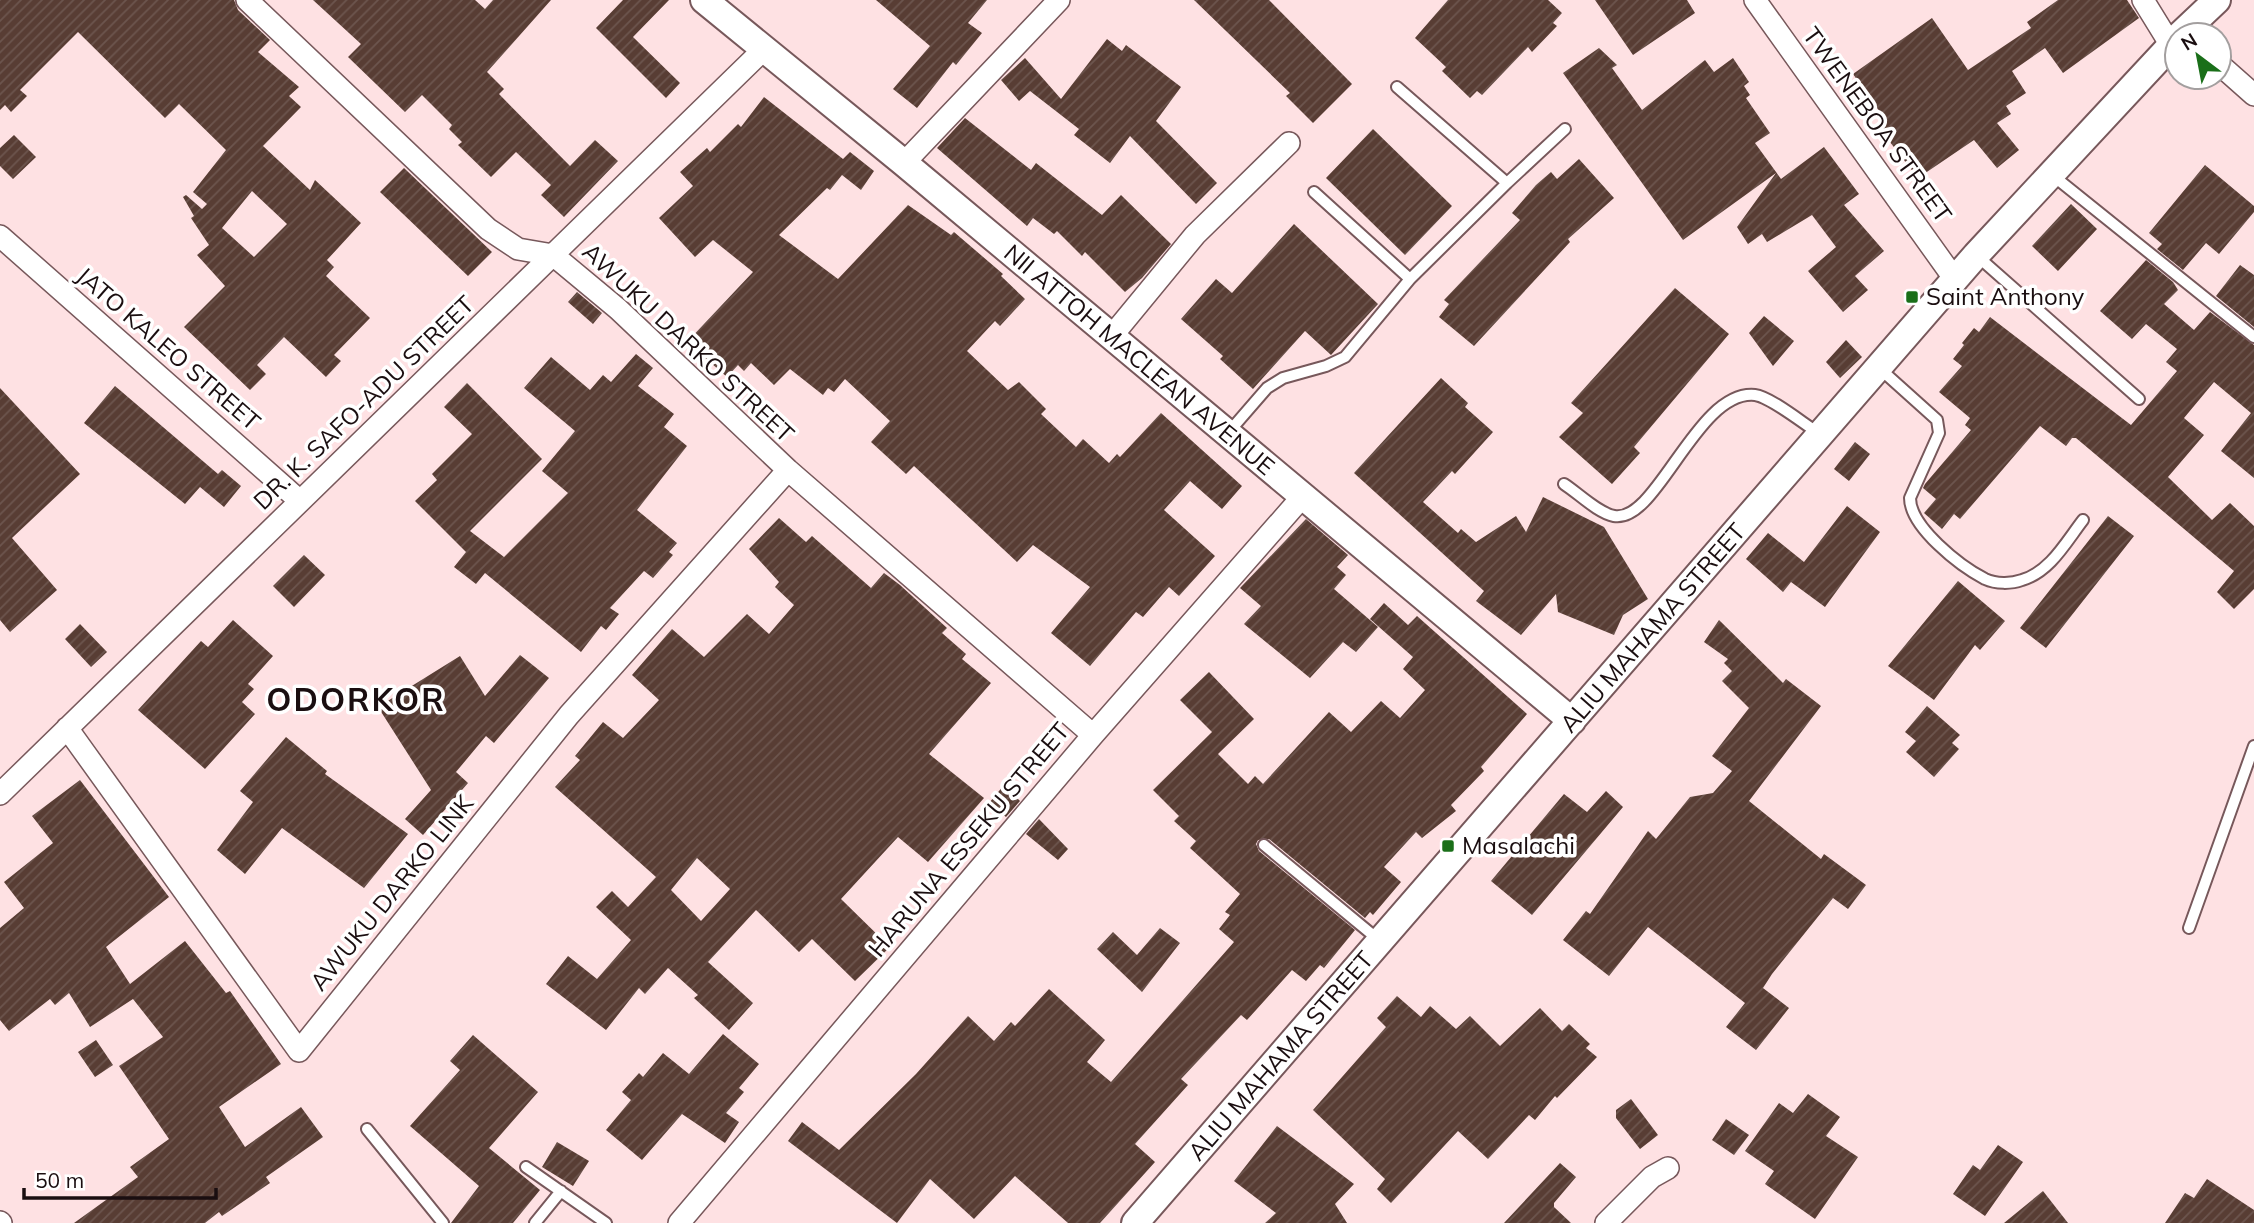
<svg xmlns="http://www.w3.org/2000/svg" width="2254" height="1223" font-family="Mulish,sans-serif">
	<defs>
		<pattern id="building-hatch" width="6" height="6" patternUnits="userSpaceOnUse" patternTransform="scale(1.75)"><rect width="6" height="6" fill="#583d34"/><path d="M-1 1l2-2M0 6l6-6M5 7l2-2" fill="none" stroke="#6c554e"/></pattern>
	</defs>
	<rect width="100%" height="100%" fill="#fee1e3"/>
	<path fill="url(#building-hatch)" fill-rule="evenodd" d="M0,0H234L238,10L270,40L258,52L299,87L289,96L301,107L263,146L310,190L315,180L361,223L327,260L334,267L326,276L370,318L334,355L341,361L326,377L284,337L257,365L266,374L250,390L184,327L225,286L197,255L209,245L191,218L194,216L183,197L186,195L202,209L207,204L193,192L226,150L179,104L165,118L78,32L20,90L27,96L11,112L5,105L0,110ZM252,191L287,224L254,257L222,228Z
		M313,0H475L485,9L493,0H551L487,72L504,89L499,94L570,166L595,140L618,161L564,217L541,195L551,185L516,152L491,177L458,145L462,142L449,129L452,125L422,95L405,112L348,57L361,44Z
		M623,0H669L633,37L680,83L666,98L596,28Z
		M876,0H987L968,23L982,33L956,65L953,62L917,108L893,89L930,46Z
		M1194,0H1269L1352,84L1313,123L1286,96L1290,93Z
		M1448,0H1548L1562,13L1553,23L1557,26L1532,52L1528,47L1482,95L1477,91L1470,98L1442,71L1446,67L1415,38Z
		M1595,0H1687L1695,13L1633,55Z
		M2058,0H2127L2139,18L2063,73L2045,48L2012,71L2026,93L2006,106L2011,114L1997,123L2019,150L1997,168L1974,140L1918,178L1879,128L1887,122L1853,74L1932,18L1968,70L2031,28L2027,22Z
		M1107,39L1122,51L1126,45L1181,87L1156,121L1217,183L1196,204L1130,136L1110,163L1074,135L1079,129L1030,91L1019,101L1001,80L1025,58L1061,99Z
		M1599,48L1617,65L1612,68L1642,110L1705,60L1714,72L1733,58L1749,82L1744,86L1750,95L1746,98L1770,133L1755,143L1781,179L1824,147L1859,194L1844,205L1884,251L1855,276L1868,290L1843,312L1808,271L1836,247L1812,215L1767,242L1762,234L1748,244L1737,227L1776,173L1683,240L1563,73Z
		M764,97L843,159L850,152L874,171L861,190L842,175L830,190L827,188L779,235L838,279L908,205L951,235L954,232L1003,274L1001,276L1025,299L1000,326L995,321L967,351L1008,390L1019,382L1046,409L1041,414L1076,447L1083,439L1109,463L1117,454L1120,457L1161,413L1242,486L1222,509L1190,481L1164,510L1215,556L1179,596L1169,587L1143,617L1136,612L1090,666L1051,633L1090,587L1033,545L1017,562L914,466L906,474L871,442L890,421L845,379L834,392L828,388L823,395L790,369L774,385L751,363L744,371L738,365L727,377L687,342L753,272L713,240L695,257L659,218L693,186L680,172L707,148L710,152L738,124L741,127Z
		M965,118L1031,170L1036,163L1102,215L1121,195L1171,244L1142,278L1125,292L1085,252L1082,256L1057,231L1054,234L1033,218L1027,226L937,148Z
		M1373,129L1452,206L1405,255L1326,178Z
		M14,135L36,157L13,179L0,166V148Z
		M1579,159L1614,198L1568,239L1570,242L1474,346L1439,317L1449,304L1444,300L1520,220L1512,213L1536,185L1551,172L1557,179Z
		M2205,165L2254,206V212L2219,254L2206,243L2183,270L2157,249L2162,244L2149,233Z
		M404,168L492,252L468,276L380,192Z
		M2071,204L2097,229L2058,271L2032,246Z
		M1294,224L1378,304L1331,355L1305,331L1253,389L1220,359L1223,356L1181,319L1216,279L1232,293Z
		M2146,260L2173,282L2178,290L2164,304L2194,330L2210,312L2254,345V478L2221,451L2251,413L2214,382L2184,418L2204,435L2168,477L2212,520L2230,503L2254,526V589L2234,609L2217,592L2234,571L2076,438H2072L2066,446L2040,426L1960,519L1954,514L1942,529L1924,513L1936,499L1923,488L1925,484L1971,430L1965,425L1970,418L1939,392L1962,366L1953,359L1964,345L1962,343L1974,328L1979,332L1990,317L2131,425L2177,371L2166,362L2177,349L2146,324L2132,339L2100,311Z
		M2240,265L2254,275V327L2216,296Z
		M1675,288L1729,334L1634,447L1640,453L1612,484L1559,437L1583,413L1571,403Z
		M577,292L602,313L593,324L568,302Z
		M1764,316L1794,341L1773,366L1749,333Z
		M1846,340L1862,357L1840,378L1826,362Z
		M636,354L653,368L638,386L674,414L664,427L687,446L637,510L677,543L669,552L673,555L653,578L644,571L610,608L619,614L606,630L601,626L581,652L485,573L476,584L454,567L466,552L415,501L437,480L432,474L472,434L444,407L467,383L542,459L470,531L504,557L568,493L542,471L575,431L524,388L551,357L590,390L603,375L611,382Z
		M1441,378L1468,403L1465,407L1493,432L1455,474L1452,471L1423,502L1458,533L1461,529L1476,542L1516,516L1526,532L1543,497L1604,527L1648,599L1623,615L1614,635L1558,612L1556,594L1521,635L1476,601L1484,591L1354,473Z
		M115,386L218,474L222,470L241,486L224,507L200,487L185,504L84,423Z
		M0,388L80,474L12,538L57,590L10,632L0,620Z
		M1855,442L1870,454L1849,481L1834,469Z
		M1847,506L1880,532L1825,607L1791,582L1783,592L1746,559L1768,533L1804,562Z
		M2108,516L2134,536L2046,648L2020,628Z
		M779,518L806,542L812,536L871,588L884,573L900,585L947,628L942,633L966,654L962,659L991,683L929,754L984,798L928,862L898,837L841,899L890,947L855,981L812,939L799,952L756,910L708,962L753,1003L729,1030L694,998L698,995L668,968L645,994L639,988L606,1030L546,984L568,956L597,979L631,940L596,907L612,891L628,907L656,877L555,787L580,760L575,756L603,722L623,738L659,700L632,675L672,629L704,657L747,614L769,634L794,605L775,587L779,582L749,549ZM697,858L730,889L701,921L671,890Z
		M1306,519L1348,555L1337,567L1346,575L1334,589L1378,627L1356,652L1343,642L1310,678L1244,624L1261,606L1240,588Z
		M304,555L325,575L294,607L273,586Z
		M1958,581L2005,621L1980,650L1975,645L1934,700L1888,666Z
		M1384,603L1408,625L1417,616L1527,714L1481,767L1484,771L1451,805L1456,811L1422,838L1416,832L1384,867L1401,882L1373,915L1370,912L1365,918L1269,839L1258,840L1256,844L1259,851L1355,930L1324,968L1320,965L1306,981L1292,970L1247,1020L1241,1015L1181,1079L1188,1085L1135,1144L1155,1162L1100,1223H1068L1015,1176L974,1219L930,1179L897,1223L788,1141L802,1122L839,1150L916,1074L968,1016L994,1041L1011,1022L1015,1026L1049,989L1105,1040L1087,1062L1111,1082L1234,942L1219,929L1230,915L1225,912L1240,894L1190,848L1196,841L1174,821L1179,816L1153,790L1212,732L1180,700L1209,672L1254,719L1218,754L1248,784L1255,776L1263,784L1329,712L1351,732L1381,701L1400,718L1425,690L1403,669L1413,657L1370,619Z
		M233,620L273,656L248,684L254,689L242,702L255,714L205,769L138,710L201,641L208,647Z
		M1719,620L1783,683L1786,679L1821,706L1749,801L1821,859L1824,854L1866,885L1848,909L1833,898L1772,974L1763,988L1789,1008L1756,1050L1726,1027L1745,1003L1648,927L1609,976L1563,940L1586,911L1590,914L1648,831L1656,839L1690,797L1713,793L1732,771L1712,756L1749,708L1722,681L1732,671L1724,663L1728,659L1704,642Z
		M80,624L107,652L91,667L65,639Z
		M520,655L549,678L494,743L486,736L456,772L468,783L423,835L405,819L431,790L378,707L460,656L485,696Z
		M1927,706L1960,735L1952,743L1959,749L1934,777L1906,752L1916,741L1905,732Z
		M286,737L327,771L325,774L408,834L364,888L282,828L245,874L217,850L253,802L240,791Z
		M80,780L169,897L106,947L130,984L185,941L226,993L230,991L281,1064L219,1107L245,1147L301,1107L323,1137L266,1177L270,1183L222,1216L219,1212L205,1223H74L138,1177L130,1167L169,1139L119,1066L163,1037L133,999L90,1027L69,993L55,1005L50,999L9,1031L0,1020V928L24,908L4,882L53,843L32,816Z
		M1004,785L1020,801L1006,817L989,803Z
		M1606,791L1623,807L1532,915L1491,881L1564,794L1587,812Z
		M1039,819L1068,849L1058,860L1026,834Z
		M1160,928L1180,943L1142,992L1097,949L1113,932L1137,955Z
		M1397,996L1421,1017L1430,1006L1456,1029L1470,1016L1500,1046L1540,1008L1562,1031L1569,1024L1590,1044L1586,1048L1597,1057L1557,1098L1555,1096L1535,1120L1529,1115L1488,1159L1458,1131L1391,1203L1377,1189L1385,1179L1313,1110L1386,1027L1377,1018Z
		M723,1034L759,1064L739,1088L744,1092L726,1113L739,1122L725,1143L682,1114L642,1160L606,1130L631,1100L622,1092L639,1073L643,1077L663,1053L689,1074Z
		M473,1035L538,1092L489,1148L540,1190L513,1223H451L479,1186L410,1126L460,1070L450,1061Z
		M96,1040L113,1065L95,1077L78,1052Z
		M1808,1094L1840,1117L1826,1136L1858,1157L1815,1219L1765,1184L1774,1171L1745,1151L1779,1103L1793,1113Z
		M1631,1099L1658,1135L1640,1149L1616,1118V1110Z
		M1726,1119L1749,1135L1734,1155L1712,1140Z
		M1277,1126L1354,1184L1335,1204L1347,1223H1265L1276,1213L1234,1181Z
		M557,1142L589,1161L573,1186L542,1167Z
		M1998,1145L2023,1162L1985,1216L1953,1194L1973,1165L1980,1170Z
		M1560,1163L1576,1177L1554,1203V1207L1571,1223H1504Z
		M2207,1179L2254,1210V1223H2165L2185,1193L2194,1198Z
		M2043,1191L2068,1223H2004Z"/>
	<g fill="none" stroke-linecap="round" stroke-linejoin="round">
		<defs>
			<path id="service" d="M2051,174L2254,337
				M1507,183L1565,129
				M1314,192L1410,279
				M1976,255L2139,399
				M1878,367L1937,420L1939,433L1910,498C1910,527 1960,566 1985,579C1996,584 2011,584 2022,580C2050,572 2066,542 2083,520
				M1228,433L1267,388L1283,378L1326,366L1345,357L1410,279L1507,183L1397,87
				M1564,484C1578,493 1598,513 1614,516C1657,524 1697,389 1755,395C1771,397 1805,425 1820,434
				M1264,845L1380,941
				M2189,928L2254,746
				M367,1129L443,1223
				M526,1167L606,1223
				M535,1223L561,1191"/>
			<path id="minor" d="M247,0L488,229L518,249L553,255L618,309L788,470L1093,735
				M1755,0L1956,281
				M2143,0L2172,47
				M2219,64L2254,95
				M904,163L1059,0
				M0,236L300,501
				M1111,337L1195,235L1289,143
				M67,728L299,1051L569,715L788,470
				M0,794L764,49
				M0,1222L1,1223
				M679,1223L1093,735L1303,496
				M1606,1223L1652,1177L1668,1168"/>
			<path id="tertiary" d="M704,0L904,163L1572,721
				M2180,35L2217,0
				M1135,1223L1976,255L2177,39"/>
		</defs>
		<use href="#service" stroke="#77585b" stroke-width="14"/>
		<use href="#minor" stroke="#77585b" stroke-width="24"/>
		<use href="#tertiary" stroke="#77585b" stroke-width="30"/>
		<use href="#service" stroke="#fff" stroke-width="10"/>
		<use href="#minor" stroke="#fff" stroke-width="21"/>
		<use href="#tertiary" stroke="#fff" stroke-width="26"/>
	</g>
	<g fill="#1a6f19" stroke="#fff" stroke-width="2.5">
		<rect x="1905" y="290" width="14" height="14" rx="3.5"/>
		<rect x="1441" y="839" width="14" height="14" rx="3.5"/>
	</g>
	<g text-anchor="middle" stroke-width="7" stroke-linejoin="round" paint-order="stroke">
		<g font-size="24" fill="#1a0e10" stroke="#fff">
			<text transform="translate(1877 125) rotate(54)" y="8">TWENEBOA STREET</text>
			<text transform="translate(688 343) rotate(43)" y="8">AWUKU DARKO STREET</text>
			<text transform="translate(168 349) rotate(41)" y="8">JATO KALEO STREET</text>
			<text transform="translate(1139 360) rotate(40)" y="8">NII ATTOH MACLEAN AVENUE</text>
			<text transform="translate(364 403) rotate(-44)" y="8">DR. K. SAFO-ADU STREET</text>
			<text transform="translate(1653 628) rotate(-49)" y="8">ALIU MAHAMA STREET</text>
			<text transform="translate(969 840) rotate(-50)" y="8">HARUNA ESSEKU STREET</text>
			<text transform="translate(392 893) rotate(-51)" y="8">AWUKU DARKO LINK</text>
			<text transform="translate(1281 1056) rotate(-49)" y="8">ALIU MAHAMA STREET</text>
		</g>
		<g font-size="24" fill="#1a0e10" stroke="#fff" text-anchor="start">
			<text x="1926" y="305">Saint Anthony</text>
			<text x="1462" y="854">Masalachi</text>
		</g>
		<g font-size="32" font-weight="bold" letter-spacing="2" fill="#1a0e10" stroke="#fff">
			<text x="356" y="711">ODORKOR</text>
		</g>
	</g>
	<g transform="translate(2198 56) rotate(328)"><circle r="33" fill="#ffffff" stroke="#a39f9f" stroke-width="2"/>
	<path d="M0-5L12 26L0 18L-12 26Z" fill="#1a6f19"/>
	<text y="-10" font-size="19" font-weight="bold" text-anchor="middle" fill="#1a0e10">N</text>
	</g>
	<path d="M24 1188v10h192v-10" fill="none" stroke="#1a0e10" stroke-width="3.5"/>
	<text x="35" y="1188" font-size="21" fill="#1a0e10" stroke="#ffffff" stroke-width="5" paint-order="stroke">50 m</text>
</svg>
